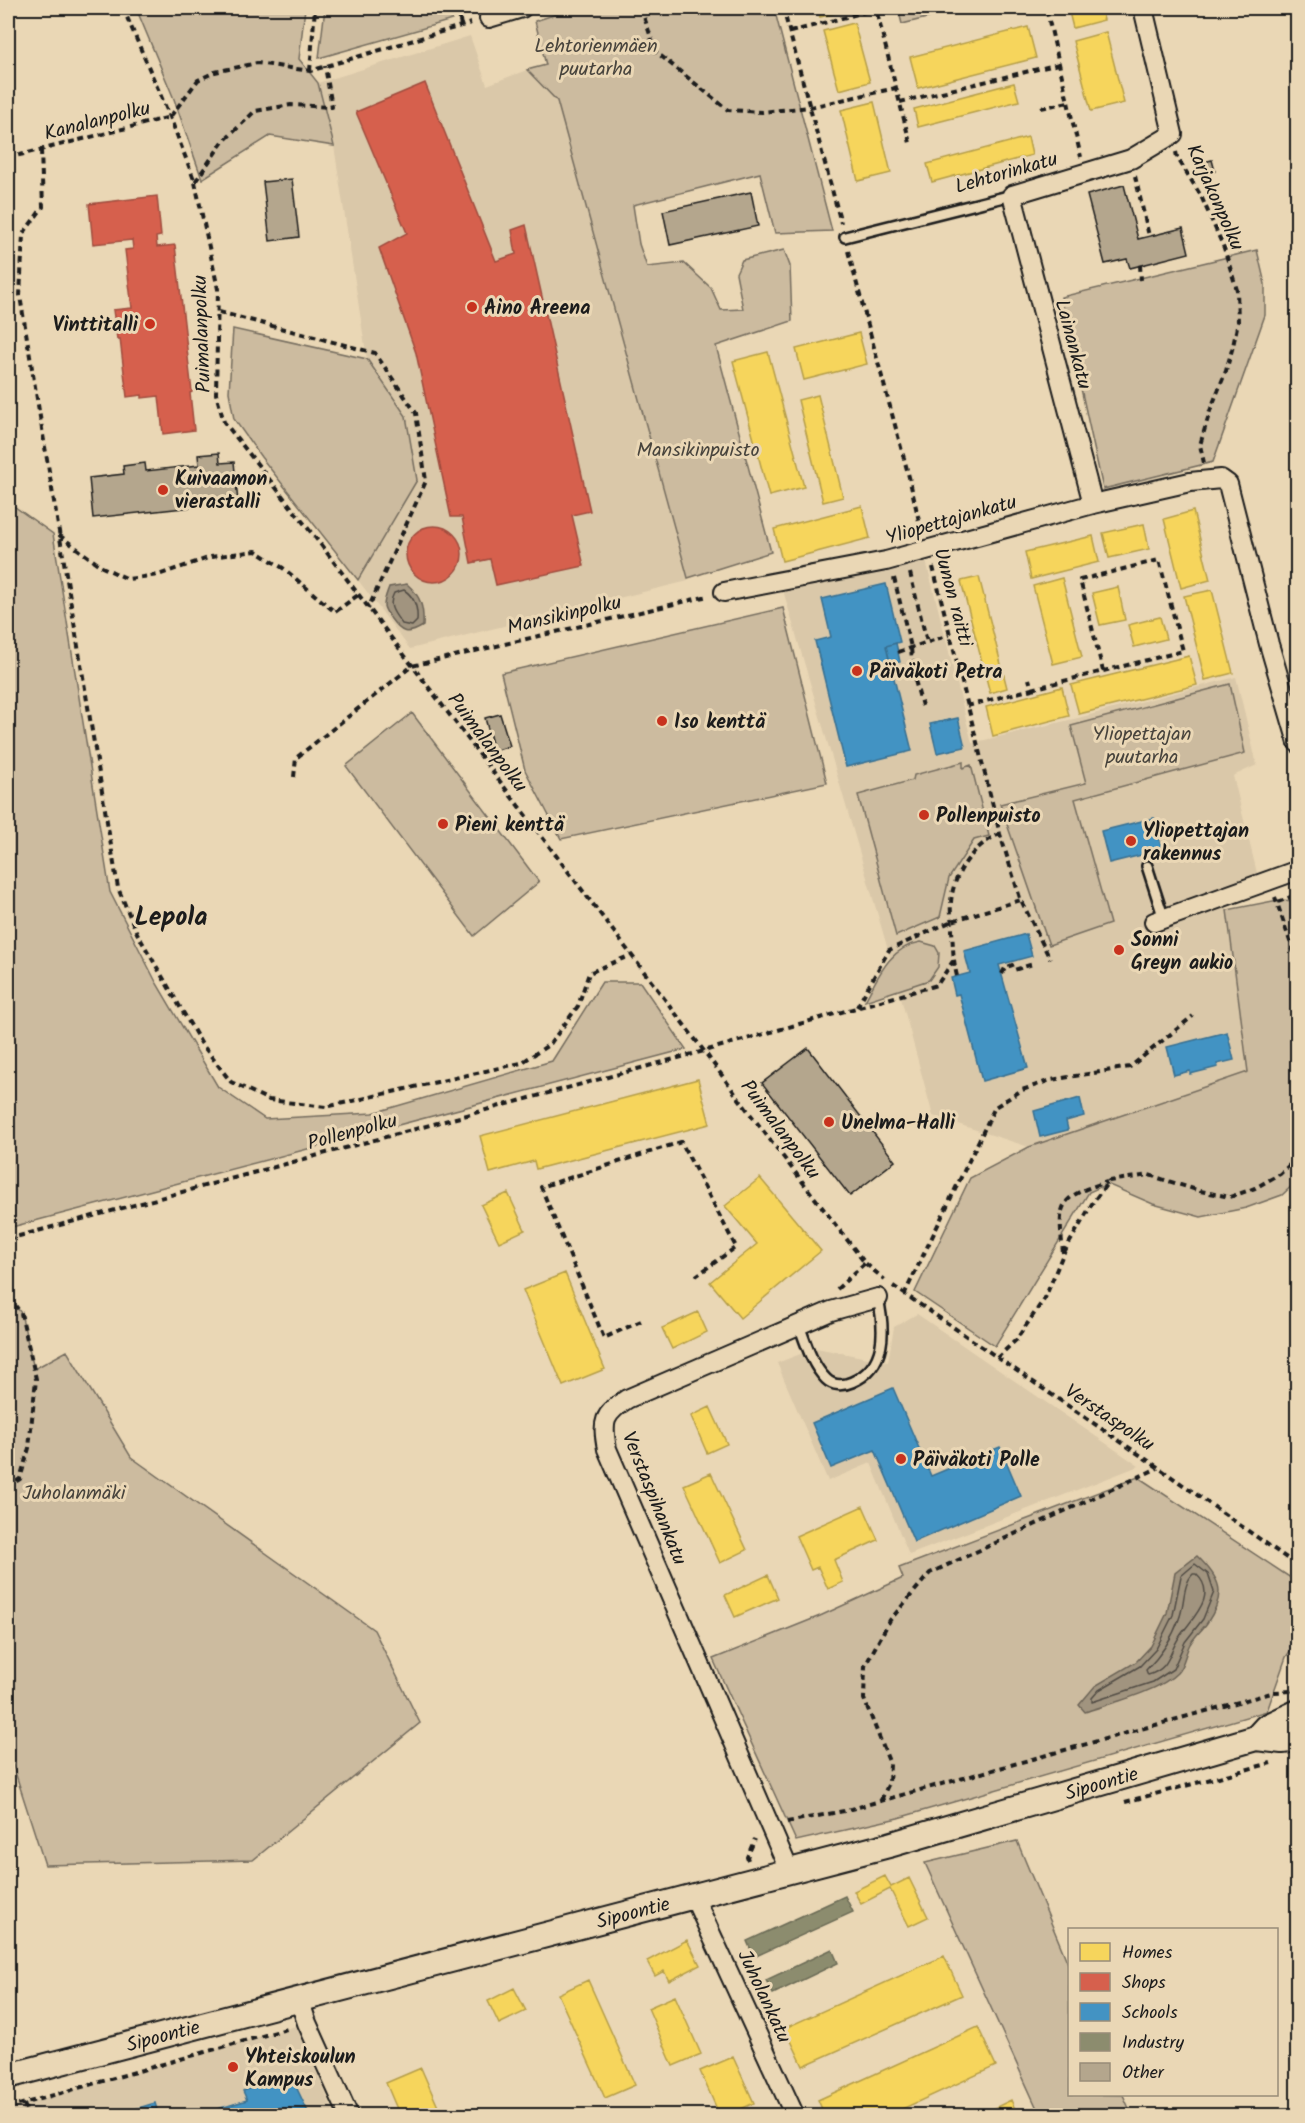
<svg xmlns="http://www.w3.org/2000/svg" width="1305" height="2123" font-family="Kalam,sans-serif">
	<rect width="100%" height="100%" fill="#ead7b5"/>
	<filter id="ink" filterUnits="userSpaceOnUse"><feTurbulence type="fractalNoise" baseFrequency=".0167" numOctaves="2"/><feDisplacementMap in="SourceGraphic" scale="12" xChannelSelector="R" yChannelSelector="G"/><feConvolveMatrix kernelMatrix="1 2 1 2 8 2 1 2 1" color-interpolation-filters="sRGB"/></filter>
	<g filter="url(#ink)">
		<path fill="#dac8a9" d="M470,36L487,85L527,70L557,101L688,581L410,649L358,580L417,480L406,416L367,359L334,146L318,83Z
			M924,553L972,743L1078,718L1236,677L1257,765L1233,776L1258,877L1224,895L1227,910L1248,1072L1029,1147L933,1116L886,943L783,590Z
			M917,1314L1139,1466L909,1555L871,1463L828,1481L777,1363L816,1348L888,1362L894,1327Z
			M296,2026L335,2115L13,2116L10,2108Z"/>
		<path fill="#ccbb9f" stroke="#746c5e" stroke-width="1.5" d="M136,8H305L299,59L318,83L334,146L270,136L202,179L174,99Z
			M325,8H451L452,20L319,58Z
			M575,8H774L832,231L775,233L760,173L633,205L639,244L647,267L684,263L711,288L721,310L743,309L736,273L742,260L784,250L790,266L792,321L716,346L771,552L688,578L557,101L527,70L546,65L535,21Z
			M898,8H968L902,24Z
			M1257,250L1265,284V315L1213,462L1103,489L1061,297Z
			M233,329L367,359L406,416L417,480L358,580L261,457L234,419L229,392Z
			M8,502L53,534L110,892L156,982L218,1087L265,1119L373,1113L552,1061L602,982H640L686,1049L8,1228Z
			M783,608L827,783L561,839L525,770L501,673Z
			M1230,684L1245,753L1075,799L1110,924L1049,945L1000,804L1086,783L1071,726Z
			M412,713L539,882L474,936L346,766Z
			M963,762V768L971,765L989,836L974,840L949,878L940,917L896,936L858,795L913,780L914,775Z
			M1278,900L1297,901V1181L1282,1195L1246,1208L1201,1217L1153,1204L1107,1184L1089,1192L995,1346L915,1292L970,1178L1029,1147L1248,1072L1227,910Z
			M921,942L935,946L939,953L938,967L929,980L865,1001C879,975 890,947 921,942Z
			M8,1296L21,1313L34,1369L67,1351L131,1457L374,1630L420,1723L253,1860L45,1865L8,1750Z
			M1138,1477L1297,1582V1641L1286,1657L1267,1711L898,1818L796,1841L713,1659L820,1616L903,1578L899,1568Z
			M1017,1841L1069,1966L1070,2094L1123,2095L1132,2115H1040L925,1863Z"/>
		<path fill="#a1947f" stroke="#6c6457" stroke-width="1.5" d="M407,584C421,596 424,608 423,626C407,636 401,633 391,619C388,614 385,611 384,606C384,599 387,593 389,587Z
			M1197,1556C1221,1579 1227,1593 1207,1623C1202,1630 1195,1636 1190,1644C1185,1653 1184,1666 1177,1673C1160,1691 1109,1704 1085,1712L1079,1705L1095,1686L1136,1662L1151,1646L1167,1613L1175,1573Z"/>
		<path fill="#f6d55c" stroke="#b59e49" stroke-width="1.5" d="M817,8H852L853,9L820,17Z
			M1068,8H1101L1104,20L1073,28Z
			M854,23L870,82L839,90L823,31Z
			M1028,27L1036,58L918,88L910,57Z
			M1106,32L1124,103L1091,111L1073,41Z
			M1014,83L1019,101L918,127L914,109Z
			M874,102L891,173L858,181L841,110Z
			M1028,137L1032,155L932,182L927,164Z
			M859,333L867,364L804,380L796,349Z
			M768,352L804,487L769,496L733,361Z
			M818,395L843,497L823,502L798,400Z
			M862,506L870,538L782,561L774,529Z
			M1193,511L1210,580L1181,588L1164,519Z
			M1144,524L1149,549L1109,558L1103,533Z
			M1093,536L1099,562L1031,579L1025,552Z
			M979,577L1007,688L990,693L961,581Z
			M1062,578L1082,657L1053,664L1033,586Z
			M1118,587L1125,620L1100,625L1092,593Z
			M1212,590L1233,673L1205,680L1184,596Z
			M1160,617L1166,639L1134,647L1128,625Z
			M1189,656L1197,685L1079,714L1071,685Z
			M1062,687L1069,716L993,736L986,707Z
			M698,1079L710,1124L536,1169L534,1161L490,1173L480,1136Z
			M760,1178L821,1251L740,1318L710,1282L757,1244L725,1206Z
			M508,1193L525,1230L499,1242L481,1205Z
			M565,1273L605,1369L563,1386L523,1290Z
			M698,1312L707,1332L672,1349L662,1328Z
			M710,1407L727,1444L707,1453L691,1416Z
			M711,1473L747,1550L720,1563L684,1485Z
			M863,1506L878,1540L834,1560L843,1582L828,1589L818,1567L811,1570L796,1536Z
			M768,1575L778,1598L735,1617L725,1595Z
			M885,1876L891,1887L909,1878L928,1917L909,1926L890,1889L861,1904L854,1891Z
			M687,1940L700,1965L669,1981L664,1971L655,1976L647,1961Z
			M944,1956L962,1995L803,2066L785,2028Z
			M588,1980L635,2085L605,2098L558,1994Z
			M514,1988L526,2011L499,2024L488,2001Z
			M675,1996L701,2054L673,2066L648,2008Z
			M978,2027L996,2066L887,2116H825L818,2100Z
			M733,2057L754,2103L726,2116H720L700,2071Z
			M421,2068L442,2116H400L386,2083Z
			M1011,2100L1018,2116H978Z"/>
		<path fill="#d6604d" stroke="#9e4c3e" stroke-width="1.5" d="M425,83L496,261L516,254L512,230L526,225L590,511L572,515L584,566L496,585L490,559L471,563L462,517H451L416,353L379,248L407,233L356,112Z
			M157,196L161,236L156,237L157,247L175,245L192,392L190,393L194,430L163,434L159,396L142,398V395L127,397L120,339H117L113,310L132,308L125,250L133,249L132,240L93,244L89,204Z
			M406 554a28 28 0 1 1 56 0a28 28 0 1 1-56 0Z"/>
		<path fill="#4393c3" stroke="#376f91" stroke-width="1.5" d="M886,584L900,642L886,646L912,751L846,767L815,641L831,637L822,599Z
			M896,643L900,662L890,664L886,646Z
			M958,718L965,747L937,753L930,724Z
			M1154,818L1162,850L1109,863L1101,831Z
			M1026,934L1032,956L999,965L1028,1068L982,1081L959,994L955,995L951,978L970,973L964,951Z
			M1227,1032L1234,1060L1217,1064L1218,1067L1190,1074V1071L1174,1075L1167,1047Z
			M1080,1098L1084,1116L1066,1121L1068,1130L1040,1137L1034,1111Z
			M893,1388L931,1476L1000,1447L1021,1496L914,1542L875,1450L831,1468L812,1423Z
			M290,2074L310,2116H195L247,2100L243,2091Z
			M155,2103L159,2116H112Z"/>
		<path fill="#8c8c6e" stroke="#6a6a55" stroke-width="1.5" d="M845,1896L853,1912L754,1957L747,1941Z
			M832,1949L838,1963L773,1994L766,1980Z"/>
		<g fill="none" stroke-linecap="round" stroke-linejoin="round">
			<path stroke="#514c44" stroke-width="1.5" d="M404,590C415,597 418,608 417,621L412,626L402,624C394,613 387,606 394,593Z
				M1195,1564L1208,1574L1214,1592L1203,1619L1185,1642L1173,1669L1153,1682L1092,1702V1698L1099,1690L1140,1666L1156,1649L1173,1615L1181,1576Z
				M1193,1574H1196C1219,1595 1192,1618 1180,1636C1168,1653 1171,1668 1148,1675L1146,1670C1161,1655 1172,1639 1179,1619C1185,1605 1182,1585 1193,1574Z"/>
		</g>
		<path fill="#b4a68d" stroke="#1c1c1c" stroke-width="1.5" d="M1212,160L1215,171L1203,174L1200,163Z
			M292,179L299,237L270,241L263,182Z
			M1124,185L1138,239L1183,228L1189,253L1130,268L1127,259L1105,264L1087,195Z
			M751,192L758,226L670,245L663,211Z
			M219,453L220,463L234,462L238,502L93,518L89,478L124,474L123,466L145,463L146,471L199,465L198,455Z
			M500,714L510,746L494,751L485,718Z
			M808,1048L895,1161L850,1196L762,1083Z"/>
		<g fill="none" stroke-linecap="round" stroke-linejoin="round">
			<defs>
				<path id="service" d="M845,237L1012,195
					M1147,866L1164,919
					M799,1325C806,1344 812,1365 826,1379C833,1386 843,1386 852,1382C887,1367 885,1330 878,1298"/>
				<path id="minor" d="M489,18L522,8
					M1093,504L1012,195L1131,159L1173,134L1143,8
					M724,592L886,561L1093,504L1190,482L1221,479L1228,484L1269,644L1298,743
					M1154,922L1298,870
					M789,1870L607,1449C602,1422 603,1414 627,1399L831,1311L878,1298
					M693,1895L795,2116
					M299,1999L307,2023L349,2116"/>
				<g id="tertiary">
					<path d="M1256,1738L1266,1727L1298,1712"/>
					<path id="s1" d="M8,2076L889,1845L1256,1738L1282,1741L1298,1739"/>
				</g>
			</defs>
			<use href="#service" stroke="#1c1c1c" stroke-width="14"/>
			<use href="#minor" stroke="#1c1c1c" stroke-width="22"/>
			<use href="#tertiary" stroke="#1c1c1c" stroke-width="28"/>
			<path stroke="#1c1c1c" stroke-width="4" stroke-dasharray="6 4.5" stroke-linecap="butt" d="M123,8L170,117L195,182L222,143L255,111L291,105L332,107L325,66
				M458,8L461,26
				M641,8L656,52L728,110L762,112L810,107L896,88
				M783,8L841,223
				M790,32L876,9L910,143
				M310,71L315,8
				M900,102L1059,64
				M1068,102L1081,157
				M1041,108L1068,102L1046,8
				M41,150L43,207L23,234L20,296L118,888L137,933L201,1043L231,1082L269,1100L326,1107L521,1063L550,1044L578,1006L589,973L631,955
				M1176,152L1177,157L1201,196L1224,248L1237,290L1238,322L1233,346L1226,371L1210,411L1200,445L1204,463
				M8,158L170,117L198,80L215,72L257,63L310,71L471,23
				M1135,176L1149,236
				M195,182L218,289L216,394L224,422L318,541L704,1051L751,1115L865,1263L885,1280
				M848,251L909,477L922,534
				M1140,265L1141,280
				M219,312L375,353L416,413L426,481L368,609
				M59,535L102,567L128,579L158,575L211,557L256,551L283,568L335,612L358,595
				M933,567L1000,834L1020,898L1050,959
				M910,573L927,642
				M894,578L911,647L913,673L922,706
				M898,652L949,635
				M1032,689L1183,651L1159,560L1080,580L1103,671
				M967,706L1032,689L1029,679
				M294,777L296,758L412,666L708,596
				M1275,897L1298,965
				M1278,902L1298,894
				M1002,974L1005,968L1012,965L1014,970L1033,964
				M957,976C953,961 953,946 952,930C952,921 950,911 951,902C953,874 973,845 1000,834
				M857,1007L889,950L952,921L1021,900
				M8,1239L704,1051L937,985L953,961
				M1063,1253C1058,1204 1057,1197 1107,1182
				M893,1286L1159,1468L1298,1566
				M837,1289L865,1263
				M904,1295L995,1107L1022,1090L1051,1080L1130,1067L1193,1016
				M8,1296L21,1313L36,1379L29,1448L20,1479L8,1486
				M641,1321L604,1338L541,1187L681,1142L736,1247L696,1276
				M997,1358L1016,1340L1045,1298L1063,1254L1093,1202L1109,1181L1149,1175L1200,1191L1230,1197L1255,1188L1280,1174L1298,1157
				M1293,1693L1298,1683
				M881,1800L889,1783L890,1764L864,1699L865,1666L890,1620L930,1573L1158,1468
				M1125,1802L1271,1763
				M787,1822L844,1811L1275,1692L1290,1691
				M748,1860L747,1857L755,1839
				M24,2104L28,2116
				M8,2108L290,2028"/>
			<use href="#service" stroke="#ead7b5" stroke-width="9"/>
			<use href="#minor" stroke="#ead7b5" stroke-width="18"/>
			<use href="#tertiary" stroke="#ead7b5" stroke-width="24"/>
		</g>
	</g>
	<g fill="#c8321e" stroke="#ead7b5" stroke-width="2">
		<circle cx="472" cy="307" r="6"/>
		<circle cx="150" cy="324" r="6"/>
		<circle cx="163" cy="490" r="6"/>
		<circle cx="857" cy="671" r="6"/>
		<circle cx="662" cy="721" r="6"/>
		<circle cx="924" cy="815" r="6"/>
		<circle cx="443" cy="824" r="6"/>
		<circle cx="1131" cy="841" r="6"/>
		<circle cx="1119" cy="950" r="6"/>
		<circle cx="829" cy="1122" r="6"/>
		<circle cx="901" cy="1459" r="6"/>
		<circle cx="233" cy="2067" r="6"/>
	</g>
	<g text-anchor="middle" stroke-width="6" stroke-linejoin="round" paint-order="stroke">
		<g font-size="20" fill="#48443d" stroke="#ead7b5">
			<text x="596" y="52">Lehtorienmäen<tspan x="596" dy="23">puutarha</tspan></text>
			<text x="698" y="456">Mansikinpuisto</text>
			<text x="1142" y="740">Yliopettajan<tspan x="1142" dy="23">puutarha</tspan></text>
			<text x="74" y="1499">Juholanmäki</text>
		</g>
		<g font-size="20" fill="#1c1c1c" stroke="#ead7b5">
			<text transform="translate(97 120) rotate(-14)" y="7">Kanalanpolku</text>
			<text transform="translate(1006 172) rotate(-16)" y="7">Lehtorinkatu</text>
			<text transform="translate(1216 197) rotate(66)" y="7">Karjakonpolku</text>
			<text transform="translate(201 334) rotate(-92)" y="7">Puimalanpolku</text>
			<text transform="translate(1074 344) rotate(75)" y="7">Lainankatu</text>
			<text transform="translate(951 519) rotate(-16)" y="7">Yliopettajankatu</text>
			<text transform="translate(954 597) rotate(75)" y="7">Uunon raitti</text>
			<text transform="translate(564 614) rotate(-13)" y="7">Mansikinpolku</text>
			<text transform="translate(488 742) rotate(53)" y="7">Puimalanpolku</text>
			<text transform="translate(781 1129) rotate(53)" y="7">Puimalanpolku</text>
			<text transform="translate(352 1131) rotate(-15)" y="7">Pollenpolku</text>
			<text transform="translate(1110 1417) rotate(34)" y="7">Verstaspolku</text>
			<text transform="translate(655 1498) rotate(68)" y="7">Verstaspihankatu</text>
			<text dy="7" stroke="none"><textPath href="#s1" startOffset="1132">Sipoontie</textPath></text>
			<text dy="7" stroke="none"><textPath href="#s1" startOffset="646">Sipoontie</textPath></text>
			<text transform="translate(765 1996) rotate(65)" y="7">Juholankatu</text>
			<text dy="7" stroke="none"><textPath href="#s1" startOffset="160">Sipoontie</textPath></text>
		</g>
		<g font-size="20" font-weight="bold" fill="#1c1c1c" stroke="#ead7b5" text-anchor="start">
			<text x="484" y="314">Aino Areena</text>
			<text x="138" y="331" text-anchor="end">Vinttitalli</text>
			<text x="175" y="485">Kuivaamon<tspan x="175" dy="23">vierastalli</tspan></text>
			<text x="869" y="678">Päiväkoti Petra</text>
			<text x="674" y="728">Iso kenttä</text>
			<text x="936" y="822">Pollenpuisto</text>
			<text x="455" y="831">Pieni kenttä</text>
			<text x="1143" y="837">Yliopettajan<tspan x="1143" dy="23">rakennus</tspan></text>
			<text x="1131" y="946">Sonni<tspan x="1131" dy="23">Greyn aukio</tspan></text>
			<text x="841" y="1129">Unelma-Halli</text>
			<text x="913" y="1466">Päiväkoti Polle</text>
			<text x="245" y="2063">Yhteiskoulun<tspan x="245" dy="23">Kampus</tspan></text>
		</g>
		<g font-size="26" font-weight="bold" fill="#1c1c1c" stroke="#ead7b5">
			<text x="171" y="925">Lepola</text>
		</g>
	</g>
	<rect width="1305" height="2123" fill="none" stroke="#ead7b5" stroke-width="30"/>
	<rect x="15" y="15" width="1275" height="2093" fill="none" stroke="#1c1c1c" stroke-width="2" filter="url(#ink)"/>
	<rect x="1068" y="1928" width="210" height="168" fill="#ead7b5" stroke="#988c78" stroke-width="1.5"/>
	<rect x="1080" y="1943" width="30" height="18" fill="#f6d55c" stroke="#988c78" stroke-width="1.5"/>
	<text x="1122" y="1958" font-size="18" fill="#1c1c1c">Homes</text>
	<rect x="1080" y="1973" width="30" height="18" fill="#d6604d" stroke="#988c78" stroke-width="1.5"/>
	<text x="1122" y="1988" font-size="18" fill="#1c1c1c">Shops</text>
	<rect x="1080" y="2003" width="30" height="18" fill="#4393c3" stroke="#988c78" stroke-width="1.5"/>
	<text x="1122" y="2018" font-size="18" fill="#1c1c1c">Schools</text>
	<rect x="1080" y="2033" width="30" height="18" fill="#8c8c6e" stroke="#988c78" stroke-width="1.5"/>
	<text x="1122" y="2048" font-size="18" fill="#1c1c1c">Industry</text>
	<rect x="1080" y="2063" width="30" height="18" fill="#b4a68d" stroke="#988c78" stroke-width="1.5"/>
	<text x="1122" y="2078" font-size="18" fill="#1c1c1c">Other</text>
</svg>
